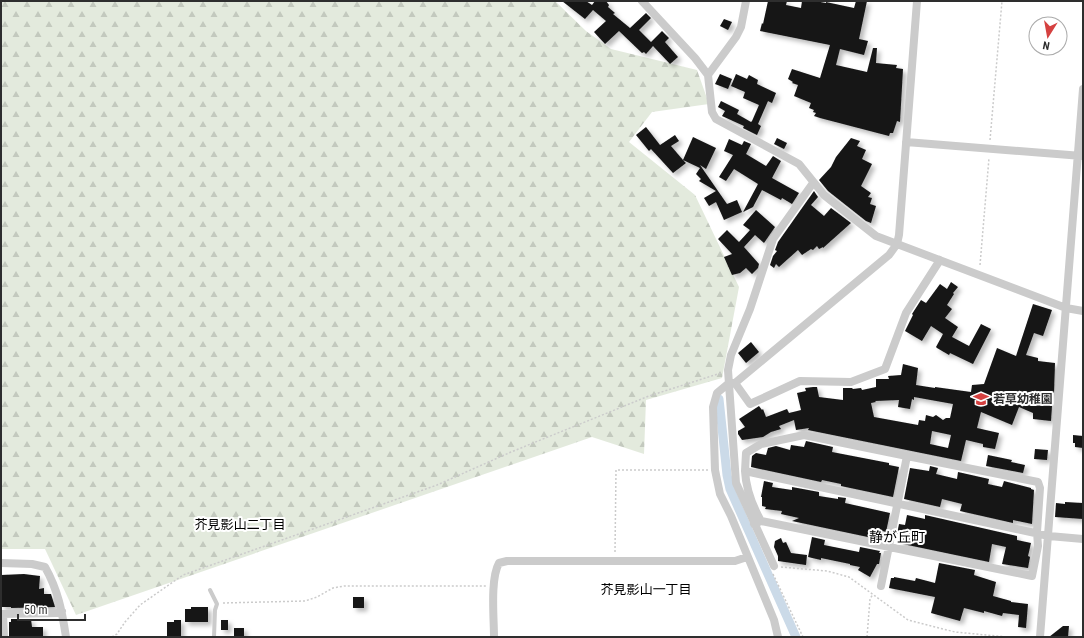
<svg xmlns="http://www.w3.org/2000/svg" width="1084" height="638" font-family="'Roboto Condensed','Noto Sans JP',sans-serif">
	<defs>
		<pattern id="forest-firs" width="22" height="20" patternUnits="userSpaceOnUse"><rect width="22" height="20" fill="#e3eadd"/><path d="M5 1l3.5 6h-7zM16 11l3.5 6h-7z" fill="#c3c9be"/></pattern>
		<filter id="shadow"><feDropShadow dx="3.5" dy="3.5" stdDeviation="2" flood-color="#0004"/></filter>
	</defs>
	<rect width="100%" height="100%" fill="#fff"/>
	<path fill="url(#forest-firs)" d="M1,1H555L586,31L611,49L697,70L709,104L652,112L629,142L695,195L739,287L722,378L646,400L644,454L592,437L76,615L45,549H1Z"/>
	<g fill="none" stroke-linecap="round" stroke-linejoin="round">
		<path stroke="#cbdae8" stroke-width="9" d="M719,399L727,475L730,489L796,637"/>
	</g>
	<path fill="#151515" fill-rule="evenodd" filter="url(#shadow)" d="M562,1H586L592,5L595,1H606L609,5L608,7L615,13L613,14L630,28L646,13L651,18L639,30L651,42L662,31L669,38L665,42L678,57L670,64L653,46L646,54L644,52L642,53L619,31L605,44L594,32L606,21L593,10L585,19Z
		M768,1H787L786,5L801,8L802,1H815L826,3V2L854,8L856,1H867L859,39L868,41L864,55L840,49L836,65L867,72L873,48H877L876,63L897,65L896,68L903,69L900,122L897,121L893,133H890L889,136L820,118L814,116L816,113L813,112L814,110L809,108L811,103L794,96L798,85L792,83L793,82L788,79L792,69L820,78L830,45L760,31L762,23L763,24Z
		M724,19L732,22L728,30L720,26Z
		M720,74L732,79L728,89L715,84Z
		M736,74L747,79L749,75L758,80L757,84L776,93L772,103L768,101L758,124L761,126L757,135L743,128L744,126L722,116L725,111L718,107L721,101L739,110L737,114L751,122L752,121L759,105L743,98L745,92L731,86Z
		M646,127L660,145L675,135L679,141L671,146L683,160L693,137L716,148L706,169L700,165L727,204L737,200L742,212L724,220L716,202L709,206L704,198L716,191L699,181L701,179L696,174L700,168L683,160L686,163L673,173L651,149L649,151L636,135Z
		M777,138L787,143L784,149L774,144Z
		M851,138L860,141L857,146L866,150L862,159L872,164L861,186L871,193L868,197L872,198L870,204L876,206L871,223L866,221L828,191L819,180L831,167L836,157Z
		M729,139L742,145L744,141L751,144L746,154L766,166L773,156L781,161L772,178L799,193L792,204L782,198L781,200L762,190L753,207L743,212L758,184L734,169L726,181L719,177L733,155L724,151Z
		M814,191L818,197L811,205L824,216L831,208L851,223L823,248V247L819,249L817,246L813,250L811,249L802,255L798,250L779,267L776,264L774,268L770,265L773,256L777,251L775,250L778,242Z
		M756,210L775,227L764,243L755,235L744,247L759,264L758,268L752,274L746,268L740,273L732,275L724,257L732,254L718,239L727,230L739,242L750,230L743,225Z
		M951,282L958,287L953,293L954,294L947,305L952,309L945,318L958,327L952,337L969,346L981,324L991,329L973,364L950,353L949,355L937,348L936,347L943,334L931,326L922,341L905,331L913,315L912,314L921,300L926,303L940,284L947,289Z
		M1033,304L1052,310L1043,336L1034,333L1026,355L1038,358V361L1055,363L1054,393H1052L1051,406H1052L1051,421L1033,419V413L1019,407L1012,425L981,412L977,428L999,433L995,449L983,447V444L966,440L961,461L808,430L809,428L796,430L794,420L779,426L781,429L771,432L763,437L742,440L738,434V431L745,427L739,419L759,406L762,410L763,409L766,417L787,409L789,413L801,410L797,393L806,391L805,388L813,387H817L819,397L843,400V388H852L853,389L861,388L862,390L876,387V379H889L888,376L901,375L903,364L918,368L916,385L935,388V387L971,392L972,385L984,384L997,348L1016,356ZM914,397L953,404L950,418H946L943,420L936,415L933,417L926,415L925,421L919,420L918,425L874,417L871,403L876,402L875,401L899,400L898,407L910,409L912,399L914,400ZM932,431L951,435L948,448L930,444Z
		M751,342L759,352L746,363L738,353Z
		M1073,435L1083,436V448L1075,447V443H1073Z
		M806,441L833,447L832,452L889,463V465L899,467L893,497L841,486V484L822,480L821,482L751,467L752,456L756,453L766,455L768,448L776,446L790,450L791,445L804,447Z
		M1035,449L1048,450L1047,460L1034,459Z
		M988,455L1012,460L1011,462L1025,465L1023,473L986,466Z
		M930,466L938,468L936,474L957,479L958,472L989,479L988,484L1002,487L1004,481L1031,488V489L1034,490L1032,524L1013,520V523L960,511L962,504L942,499L940,507L904,499L910,468L929,471Z
		M764,481L773,483L772,487L792,490V487L819,492V496L838,499V497L846,498L845,503L890,513L886,532L883,531L882,540L792,521L799,518L781,514L782,511L765,509L766,507L762,506V497H761Z
		M1065,502L1083,503V519L1055,517L1056,503L1065,504Z
		M907,515L925,519V515L1017,536V540L1031,543L1028,556L1030,557L1028,568L1002,564L1006,547L992,544L989,562L898,543L900,534H897L899,524L905,525Z
		M812,537L825,540L824,545L859,552L860,547L880,551L879,553H881L879,564H877L870,577L858,570L860,567L850,565V564L821,558V560L808,557Z
		M781,538L783,543L786,542L791,553L807,555L806,565L778,561V556L774,547L775,541Z
		M939,563L975,570L974,575L996,582L993,596L1011,601V602L1028,604L1026,628L1018,627L1019,615L1003,613L1002,616L984,611V613L964,608L960,621L931,613L935,597L889,588L891,578H894V577L915,581L916,578L935,583Z
		M24,574L40,576L39,589L44,588V594H51L55,607L11,608V607H1V575Z
		M353,597H364V608H353Z
		M191,607H208V622H185V609H191Z
		M11,619H31L32,627H43V637H9V622H11Z
		M174,620H181V637H167V622H174Z
		M221,620H228V630H221Z
		M1063,626H1069L1068,637H1049Z
		M234,628H244V637H234Z"/>
	<g fill="none" stroke-linecap="round" stroke-linejoin="round">
		<path stroke="#cbcbcb" stroke-width="1.5" stroke-dasharray="2 2" stroke-linecap="butt" d="M990,140L1002,1
			M980,265L989,158
			M615,552L616,470H708
			M781,567L827,571L849,577L908,620L955,632L1007,637
			M773,574L803,637
			M223,603L305,601L317,597L333,588L344,586H486
			M112,637L117,634L125,622L140,605L183,575L437,485L511,452L649,396L721,373
			M867,637L870,599L873,594"/>
		<path stroke="#cbcbcb" stroke-width="4" d="M210,590L217,604L215,610L214,637"/>
		<path stroke="#cbcbcb" stroke-width="8" d="M642,1L695,58L708,75L712,112L716,119L799,164L824,195L876,236L1066,308L1083,311
			M708,75L736,37L741,27L746,1
			M906,142L1082,156
			M735,383L750,404L800,381L851,382L885,369L906,313L940,260
			M745,471L746,453L761,444L804,435L907,456L881,586
			M761,521C752,505 746,489 745,471L1049,536L1083,539
			M754,524L761,521L1032,576L1038,546L1037,532L1040,488L1038,482L907,456
			M1,563L32,564L45,567C58,590 62,611 66,637
			M774,566L736,483L728,370L731,355L750,309L773,239L813,183
			M1,614L57,613L62,611
			M3,614L4,637
			M494,637C494,618 490,579 499,563L507,561H735L747,557
			M778,637L774,620L731,516L720,494L715,470L713,407L717,393L729,383H735L889,255L897,244L899,235L917,1
			M1040,637L1083,89"/>
	</g>
	<defs>
		<symbol id="school-bare" viewBox="-9 -9 18 18"><path d="M0-5L7-2L0 1L-7-2ZM-4 1L0 2.5L4 1V4Q0 6-4 4Z" fill="#d54140" stroke="#fff" stroke-width="2.5" paint-order="stroke"/></symbol>
	</defs>
	<g fill-rule="evenodd">
		<use href="#school-bare" x="970" y="388" width="22" height="22"/>
	</g>
	<g text-anchor="middle" stroke-width="4" stroke-linejoin="round" paint-order="stroke">
		<g font-size="12" font-weight="bold" fill="#2e2e2e" stroke="#fff" text-anchor="start">
			<text x="993" y="403">若草幼稚園</text>
		</g>
		<g font-size="13" fill="#000" stroke="#fff">
			<text x="240" y="529">芥見影山二丁目</text>
			<text x="646" y="594">芥見影山一丁目</text>
		</g>
		<g font-size="14" fill="#000" stroke="#fff">
			<text x="897" y="542">静が丘町</text>
		</g>
	</g>
	<rect width="1084" height="638" fill="none" stroke="#2e2e2e" stroke-width="4"/>
	<g transform="translate(1048 36) rotate(191)"><circle r="19" fill="#ffffff" stroke="#ababab"/>
	<path d="M0-3L7 15L0 10L-7 15Z" fill="#d54140"/>
	<text y="-6" font-size="11" font-weight="bold" text-anchor="middle" fill="#2e2e2e">N</text>
	</g>
	<path d="M18 614v6h67v-6" fill="none" stroke="#2e2e2e" stroke-width="2"/>
	<text x="24" y="614" font-size="12" fill="#2e2e2e" stroke="#ffffff" stroke-width="3" paint-order="stroke">50 m</text>
</svg>
